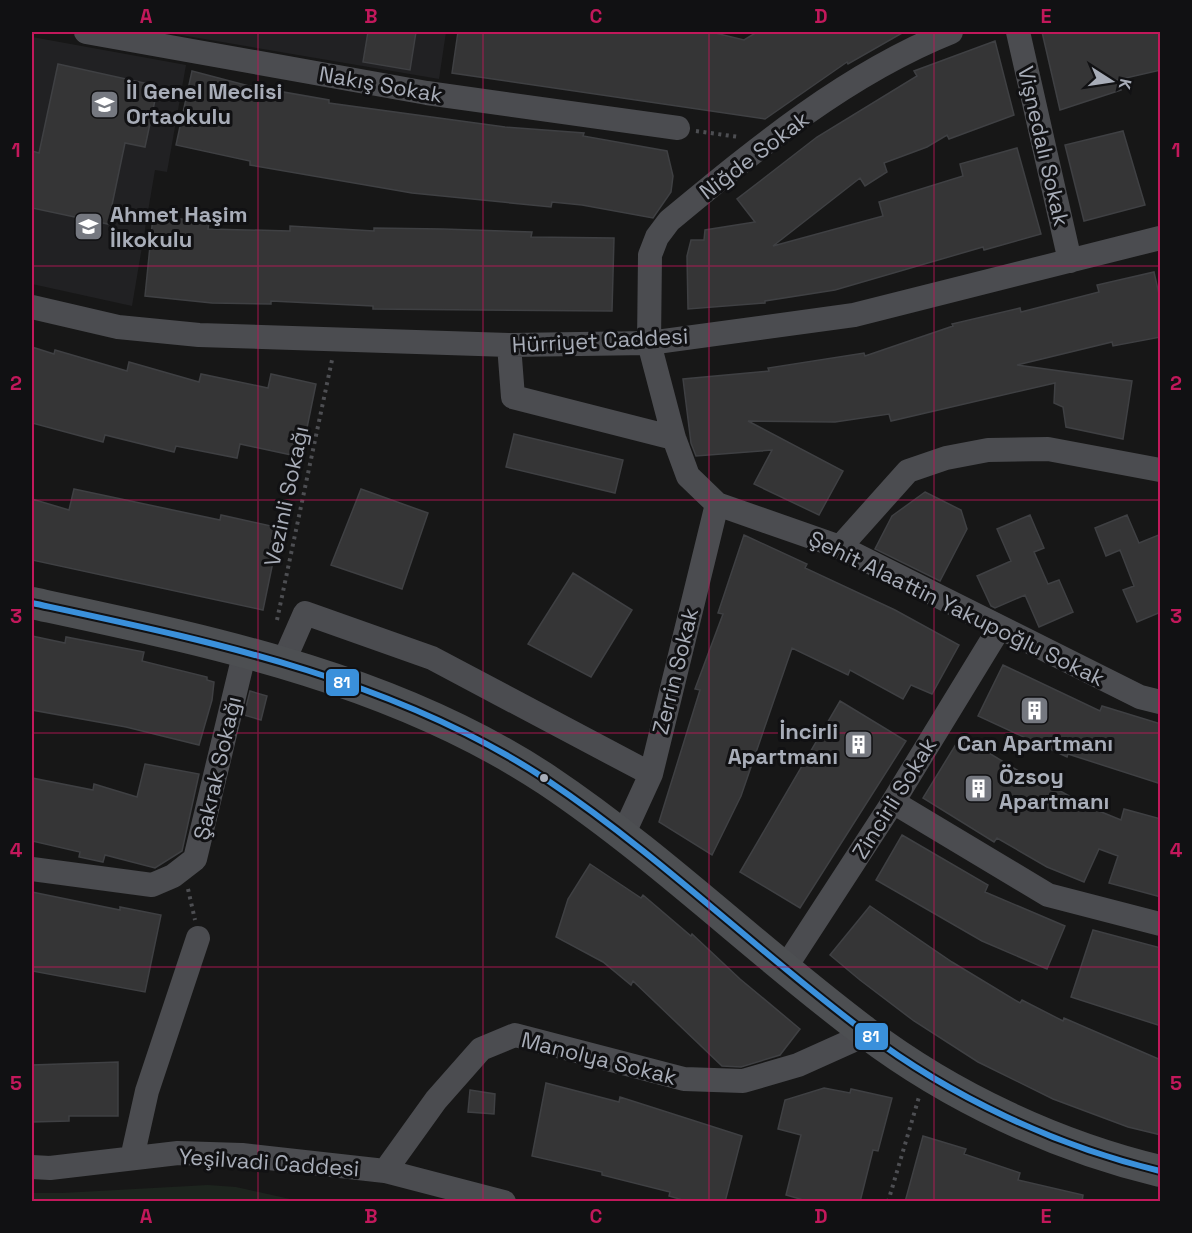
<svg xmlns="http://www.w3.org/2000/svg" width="1192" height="1233" font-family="'Space Grotesk',sans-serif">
	<rect width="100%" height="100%" fill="#171717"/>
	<path fill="#212123" d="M175,32H446L439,79L175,34Z
		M32,37L186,65L167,172L155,170L132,306L32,284Z"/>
	<path fill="#1d241e" d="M208,1185L236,1187L299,1201H32V1193H62Z"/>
	<path fill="#353536" stroke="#3f4043" stroke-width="1.5" d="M368,32H416L410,70L363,62Z
		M458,32H711L744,40L757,32H904L848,64L847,62L765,119L452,73Z
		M1042,32H1161V70L1117,80L1121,90L1060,110Z
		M995,41L1014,115L949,139L947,135L927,147L884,163L887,172L865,186L860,178L773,246L883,216L879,202L963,176L960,164L1017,148L1041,234L984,250L983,247L835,290L765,301V303L688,309L687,256L691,240H704L705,230L755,222L737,199L817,137L917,76L914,71Z
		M58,64L158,86L145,147L125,143L108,224L32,208V151L39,153Z
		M192,71L249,86L329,100V103L505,127L584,133L583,136L667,151L673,176L671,192L653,218L582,205L552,202L551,207L412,193L250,165V161L176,145Z
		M1123,131L1145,205L1084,221L1065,145Z
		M153,216L209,222L208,229L290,231V226L374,231V228L443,229L532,232L531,237L614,238L612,311L373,309V306L271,301V304L212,303L145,296Z
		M1154,272L1161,303V337L1113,346L1112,342L1017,365L1132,381L1123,439L1066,427L1063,407L1054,403L1055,383L891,421L889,414L835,422L748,421L843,471L819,515L754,484L772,450L696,456L691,443L683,379L769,371L768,368L864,353L865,356L953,326L952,324L1020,308L1021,312L1099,292L1097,285Z
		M32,347L54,354L55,350L127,371L129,362L199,382L201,374L268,388L271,374L316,384L301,457L240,444L237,458L176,446L174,452L105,435L103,442L32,423Z
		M514,434L623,460L615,493L506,467Z
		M74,489L220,520L221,515L280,528L263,610L32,560V499L69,510Z
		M361,489L428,513L402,589L331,565Z
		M925,492L961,510L967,529L940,581L875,549L892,516Z
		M1030,515L1044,548L1034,552L1048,584L1059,580L1073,612L1039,627L1025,595L995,608L991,606L977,576L1011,561L997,529Z
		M1127,515L1139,543L1161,534V612L1137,622L1123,590L1134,586L1120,550L1106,556L1095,528Z
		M744,535L807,564L805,568L895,610L959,645L932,694L911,685L903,699L850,670L848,675L792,648L741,796L712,855L659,822L700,690L695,689L723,614L718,613Z
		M573,573L632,610L591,677L528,644Z
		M32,636L65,643L66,637L144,652L142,661L207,677V680L214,682L212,700L199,745L126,727L32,710Z
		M1003,665L1100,711L1102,706L1161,724V784L1068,754L1067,757L978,716Z
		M250,691L267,696L261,720L244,715Z
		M840,701L906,741L800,908L740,872Z
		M961,736L1035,781L1037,778L1073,798L1072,800L1121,820L1124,809L1161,819V897L1109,883L1118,856L1099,849L1084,882L1047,867L997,838L994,842L923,798Z
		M145,764L199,774L182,851L155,868L105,855L103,862L79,857L80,852L32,841V778L93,790L94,784L137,797Z
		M902,835L988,885L985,892L1065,926L1047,969L982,941L876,880Z
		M590,864L641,898L643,895L691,936L692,934L740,979L800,1029L780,1055L741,1067L722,1066L633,981L631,985L603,962L556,937L568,899Z
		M32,892L120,910V907L161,915L145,992L32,971Z
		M870,906L952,962L1020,1003L1022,1000L1063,1021L1064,1018L1161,1060V1135L1128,1127L1053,1099L978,1062L914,1021L860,980L830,955Z
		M1093,930L1161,948V1026L1071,997Z
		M118,1062V1116H69V1121L32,1122V1065Z
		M546,1083L619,1102L620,1097L742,1136L725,1202H689L669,1196L670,1192L602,1175V1172L532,1156Z
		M824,1088L850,1093L851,1089L892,1098L878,1151L873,1150L860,1202H810L786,1195L801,1135L778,1129L785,1100Z
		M470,1090L495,1094L494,1114L468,1112Z
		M923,1136L966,1149L964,1154L1020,1173L1018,1180L1083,1195L1082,1202H905Z"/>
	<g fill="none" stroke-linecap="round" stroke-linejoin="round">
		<path stroke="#4d4e52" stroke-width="4" stroke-dasharray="3 4.5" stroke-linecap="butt" d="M696,131L739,137
			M277,620L332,360
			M188,889L195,920
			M888,1202L919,1097"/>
		<path stroke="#4b4c50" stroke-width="24" d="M86,32L427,93L678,128
			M951,32C846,74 756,149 669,221L657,237L650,255L649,343L674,438L688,476L717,504L840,547L1140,697L1160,702
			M1018,32L1070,261
			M32,307L118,327L199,335L509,345L649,343L854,315L1160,238
			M509,345L513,397L674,438
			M840,547L908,471L946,458L988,450L1048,449L1160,470
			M283,663L305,613L432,658L651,774
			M893,802L1048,895L1160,924
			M623,835L651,774L717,504
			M32,869L152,885L173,876L195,859L245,651
			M785,968L893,802L1000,627
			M132,1158L147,1091L198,938
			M32,1167L50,1168L178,1153L242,1155L385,1171L504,1202
			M385,1171L436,1100L481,1049L515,1035L684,1079L743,1081L798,1065L867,1034"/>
		<path stroke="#4d4f52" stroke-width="32" d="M32,603C209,641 393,678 547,780C659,855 757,951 865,1032C951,1097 1056,1146 1160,1171"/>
		<defs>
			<path id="bus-1" d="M32,603C209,641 393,678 547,780C659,855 757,951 865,1032C951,1097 1056,1146 1160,1171"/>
		</defs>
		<use href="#bus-1" stroke="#111113" stroke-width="10"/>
		<use href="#bus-1" stroke="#3a90db" stroke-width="6"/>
	</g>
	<path fill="none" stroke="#c2185b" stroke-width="1.5" stroke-opacity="0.55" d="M258,32V1202M483,32V1202M709,32V1202M934,32V1202M32,266H1160M32,500H1160M32,733H1160M32,967H1160"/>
	<defs>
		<symbol id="school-square" viewBox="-11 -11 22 22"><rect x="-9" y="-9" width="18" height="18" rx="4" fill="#757880" stroke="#111113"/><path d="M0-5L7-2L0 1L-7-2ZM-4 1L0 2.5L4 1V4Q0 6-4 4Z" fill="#fff"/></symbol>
		<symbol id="building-square" viewBox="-11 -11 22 22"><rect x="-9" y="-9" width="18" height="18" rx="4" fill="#757880" stroke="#111113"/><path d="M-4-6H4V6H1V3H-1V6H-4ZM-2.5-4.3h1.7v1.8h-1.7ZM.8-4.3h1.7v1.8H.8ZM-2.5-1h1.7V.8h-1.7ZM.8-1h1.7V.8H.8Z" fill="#fff"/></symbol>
	</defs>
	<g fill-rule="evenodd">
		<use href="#school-square" x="88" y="88" width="33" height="33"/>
		<use href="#school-square" x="72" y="210" width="33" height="33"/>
		<use href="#building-square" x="1018" y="694" width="33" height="33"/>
		<use href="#building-square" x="842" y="728" width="33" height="33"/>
		<use href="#building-square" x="962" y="772" width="33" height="33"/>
	</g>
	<circle fill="#a8adb8" stroke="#111113" stroke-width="2" cx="544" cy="778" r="5"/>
	<g text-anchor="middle" stroke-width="6" stroke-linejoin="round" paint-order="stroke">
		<g font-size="22" fill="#a8adb8" stroke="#111113">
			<text transform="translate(381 84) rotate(10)" y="8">Nakış Sokak</text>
			<text transform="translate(1044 146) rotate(77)" y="8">Vişnedalı Sokak</text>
			<text transform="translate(754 155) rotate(-37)" y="8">Niğde Sokak</text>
			<text transform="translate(600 340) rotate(-3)" y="8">Hürriyet Caddesi</text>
			<text transform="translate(286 496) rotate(-78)" y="8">Vezinli Sokağı</text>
			<text transform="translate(957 608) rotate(26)" y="8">Şehit Alaattin Yakupoğlu Sokak</text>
			<text transform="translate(675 671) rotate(-76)" y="8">Zerrin Sokak</text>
			<text transform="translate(217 768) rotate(-77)" y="8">Şakrak Sokağı</text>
			<text transform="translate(894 798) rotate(-58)" y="8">Zincirli Sokak</text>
			<text transform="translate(599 1058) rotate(14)" y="8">Manolya Sokak</text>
			<text transform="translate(269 1162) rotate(4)" y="8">Yeşilvadi Caddesi</text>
		</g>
		<g font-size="22" font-weight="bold" fill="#a8adb8" stroke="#111113" text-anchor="start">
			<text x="126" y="99">İl Genel Meclisi<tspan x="126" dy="25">Ortaokulu</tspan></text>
			<text x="110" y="222">Ahmet Haşim<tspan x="110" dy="25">İlkokulu</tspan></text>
			<text x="838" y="739" text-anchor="end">İncirli<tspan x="838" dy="25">Apartmanı</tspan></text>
			<text x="1035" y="751" text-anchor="middle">Can Apartmanı</text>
			<text x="999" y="784">Özsoy<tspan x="999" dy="25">Apartmanı</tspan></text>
		</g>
	</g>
	<g stroke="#111113" stroke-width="2">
		<rect x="325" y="668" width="35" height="29" rx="6" fill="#3a90db"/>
		<rect x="854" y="1022" width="35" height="29" rx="6" fill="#3a90db"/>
	</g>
	<g font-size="16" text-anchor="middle" font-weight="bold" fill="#fff">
		<text x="342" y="688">81</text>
		<text x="871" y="1042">81</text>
	</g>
	<rect width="1192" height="1233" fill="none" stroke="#111113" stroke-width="66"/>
	<g transform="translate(1111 81) rotate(102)" stroke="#111113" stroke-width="4.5" paint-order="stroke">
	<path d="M0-4.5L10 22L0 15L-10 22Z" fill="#a8adb8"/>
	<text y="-9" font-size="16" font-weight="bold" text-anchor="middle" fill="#a8adb8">K</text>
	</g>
	<rect x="33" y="33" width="1126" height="1167" fill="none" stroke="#c2185b" stroke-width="2"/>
	<g font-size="20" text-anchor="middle" font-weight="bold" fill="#c2185b">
		<text x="146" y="23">A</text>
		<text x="371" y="23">B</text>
		<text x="596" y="23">C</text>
		<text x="821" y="23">D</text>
		<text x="1046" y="23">E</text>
		<text x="16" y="157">1</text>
		<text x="1176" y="157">1</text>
		<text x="16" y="390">2</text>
		<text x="1176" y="390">2</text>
		<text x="16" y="623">3</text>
		<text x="1176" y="623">3</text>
		<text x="16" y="857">4</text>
		<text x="1176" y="857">4</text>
		<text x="16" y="1090">5</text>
		<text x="1176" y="1090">5</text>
		<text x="146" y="1223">A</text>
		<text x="371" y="1223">B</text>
		<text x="596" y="1223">C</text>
		<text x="821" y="1223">D</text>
		<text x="1046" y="1223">E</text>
	</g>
</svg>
